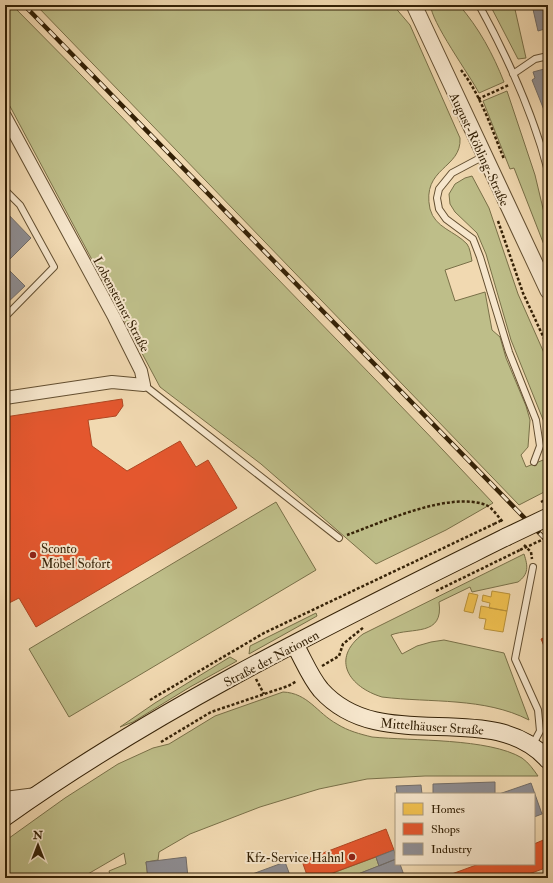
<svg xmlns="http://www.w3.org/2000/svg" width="553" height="883" font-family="'IM FELL Double Pica',serif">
	<rect width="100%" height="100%" fill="#f1d9b1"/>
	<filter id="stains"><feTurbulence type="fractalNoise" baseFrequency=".005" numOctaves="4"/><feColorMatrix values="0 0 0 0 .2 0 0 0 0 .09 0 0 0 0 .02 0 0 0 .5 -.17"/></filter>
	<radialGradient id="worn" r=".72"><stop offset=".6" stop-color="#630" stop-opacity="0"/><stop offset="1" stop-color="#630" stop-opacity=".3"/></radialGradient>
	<path fill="#bebe89" stroke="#797048" d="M5,5H12C90,83 166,163 242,242C326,329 411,415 493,503L446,530L376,564L261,464L160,387L5,97Z
		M36,5H393L410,25L460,138C462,169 421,167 430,209C435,228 455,231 467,244C470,248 471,256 472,261L445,270L455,301L485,292L492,330L500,337L506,358L526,406L530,420L528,447L521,455L526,467L548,458V490L519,505Z
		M431,5H459C479,28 493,54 504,82L479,93C471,77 429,19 431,5Z
		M490,5H514L526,58L518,59Z
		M507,91L535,175L546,221L548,224V255L514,168L510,169L483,101Z
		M472,176L489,208L518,294L548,362V432L511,340L486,254L477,233L455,212L450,204L449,194L455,184L465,178Z
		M276,502L316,570L69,717L29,649Z
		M524,554C528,566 529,574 518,582L472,592L470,587L439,602C444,637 412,627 391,635L402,654L417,646L431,642L444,640L504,653L529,720C484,697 431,703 382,697C349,687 330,659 363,634Z
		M316,613L317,616L249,654L250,646Z
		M230,657L237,661L190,687L133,722L120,727L155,703Z
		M283,692C308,693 317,713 337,724C348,731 360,734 372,737C412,741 489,738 522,758C529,763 533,769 538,776H425L367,779L319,789L260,807L190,834L159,852L158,860L146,862L148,878H111L109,871L126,864L124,853L81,878H5V841L65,798L118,764L153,748L169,744L215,716Z
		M376,857L379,866L348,878H335L333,873Z"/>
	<path fill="#f2c14e" stroke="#b99138" d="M492,591L510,594L507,611L489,608L490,603L482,601L483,595L491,597Z
		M469,593L478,595L473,613L464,611Z
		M481,606L507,611L503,632L484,629L486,619L479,618Z"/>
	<path fill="#e4572e" stroke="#af4722" d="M122,399L123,406L116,416L88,420L92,446L127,471L180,441L196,467L208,460L237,508L36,627L19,598L7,604L5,601V417Z
		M548,636V653H547L541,639Z
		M386,829L394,850L319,878H308L302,861Z
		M548,838V867L518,878H451L449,875L479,864H534V844Z"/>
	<path fill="#8d8d92" stroke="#726d68" d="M532,5H548V28L538,31Z
		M548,68V120L532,80L535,78L533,72Z
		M5,211L31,238L5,264Z
		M5,266L25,286L5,305Z
		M495,782V794H433V784Z
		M531,783L542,814L534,817V794H499Z
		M421,785L422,794H397L396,786Z
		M394,850L396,859L379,866L376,857Z
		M186,857L188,878H148L146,862Z
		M396,859V864H400L405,878H348Z
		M285,862L291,878H248L247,876Z"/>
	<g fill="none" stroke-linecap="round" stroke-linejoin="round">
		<defs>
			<path id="service" d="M479,5C508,58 533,113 548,171
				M513,74L535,59L548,56
				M484,156L452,173L439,189L437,198L439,209L446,219L473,239L480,257L509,352L536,420L540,446L534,462
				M5,190L20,205L54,267L5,317
				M144,385L339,538
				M532,746L540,731L538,710L515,659L533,567"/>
			<path id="minor" d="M5,116L114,317L141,371L144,385L112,382L5,398
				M5,798L36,794"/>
			<path id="tertiary" d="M414,5L548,291"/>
			<path id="secondary" d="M295,645C303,659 310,677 321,690C382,758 491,696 548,760
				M5,817C161,706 335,622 506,537"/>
		</defs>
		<use href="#service" stroke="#634f31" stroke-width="8"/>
		<use href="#minor" stroke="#634f31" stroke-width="14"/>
		<use href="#tertiary" stroke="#634f31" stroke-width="17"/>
		<use href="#secondary" stroke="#342106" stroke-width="19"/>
		<path stroke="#342106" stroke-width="2.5" stroke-dasharray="3 2" stroke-linecap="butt" d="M461,70C481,95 492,130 504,159
			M478,99L509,85
			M498,221L523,293L548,347
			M547,499H548
			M347,535C383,522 449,491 486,505C492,507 498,517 503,522
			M524,545L531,552L532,559
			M436,591L520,550
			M322,666L339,656L343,644L364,627
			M256,679L264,694
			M150,700L264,633L494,524
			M161,742L211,712L288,686L297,681"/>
		<use href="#service" stroke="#f6e6cc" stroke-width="6"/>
		<use href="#minor" stroke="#f6e6cc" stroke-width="12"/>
		<use href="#tertiary" stroke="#f6e6cc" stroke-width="15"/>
		<use href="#secondary" stroke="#f6e6cc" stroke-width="17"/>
		<defs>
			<path id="rail" d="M24,5L548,542"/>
		</defs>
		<use href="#rail" stroke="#342106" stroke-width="4.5"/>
		<use href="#rail" stroke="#f6e6cc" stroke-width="3" stroke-dasharray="9" stroke-linecap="butt"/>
		<defs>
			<path id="secondary-bridge" d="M506,537L548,517"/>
		</defs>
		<use href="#secondary-bridge" stroke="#342106" stroke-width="19" stroke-linecap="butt"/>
		<path stroke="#342106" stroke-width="2.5" stroke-dasharray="3 2" stroke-linecap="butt" d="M541,502L547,499
			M494,524L502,520
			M520,550L548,537"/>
		<use href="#secondary-bridge" stroke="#f6e6cc" stroke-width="17"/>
	</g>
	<g fill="#8f2418" stroke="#f6e6cc" stroke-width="1.5">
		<circle cx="33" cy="555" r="4"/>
		<circle cx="352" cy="857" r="4"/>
	</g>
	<g text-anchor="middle" stroke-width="4" stroke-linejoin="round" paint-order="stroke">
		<g font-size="13" fill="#342106" stroke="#f6e6cc">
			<text transform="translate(480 149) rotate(65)" y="5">August-Röbling-Straße</text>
			<text transform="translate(122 304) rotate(62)" y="5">Lobensteiner Straße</text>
			<text transform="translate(271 658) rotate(-28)" y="5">Straße der Nationen</text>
			<text transform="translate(432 726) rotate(4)" y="5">Mittelhäuser Straße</text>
		</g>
		<g font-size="13" fill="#342106" stroke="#f6e6cc" text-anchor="start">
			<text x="41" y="553">Sconto<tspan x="41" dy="15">Möbel Sofort</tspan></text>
			<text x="344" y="862" text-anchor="end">Kfz-Service Hahnl</text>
		</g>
	</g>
	<rect width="553" height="883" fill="none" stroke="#f1d9b1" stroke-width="20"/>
	<rect x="6" y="6" width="541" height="871" fill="none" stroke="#342106" stroke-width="2"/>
	<rect x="10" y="10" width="533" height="863" fill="none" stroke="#342106"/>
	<rect x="395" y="793" width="140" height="72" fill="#f6e6cc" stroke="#a8977d"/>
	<rect x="403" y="803" width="20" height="12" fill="#f2c14e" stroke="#a8977d"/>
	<text x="431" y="813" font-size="12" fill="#342106">Homes</text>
	<rect x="403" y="823" width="20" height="12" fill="#e4572e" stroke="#a8977d"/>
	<text x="431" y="833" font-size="12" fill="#342106">Shops</text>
	<rect x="403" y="843" width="20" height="12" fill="#8d8d92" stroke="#a8977d"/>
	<text x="431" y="853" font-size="12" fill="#342106">Industry</text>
	<g transform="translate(38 845)" stroke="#f6e6cc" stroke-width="3" paint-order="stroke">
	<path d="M0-3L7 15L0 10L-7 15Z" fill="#342106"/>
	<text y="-6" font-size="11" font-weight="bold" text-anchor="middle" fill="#342106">N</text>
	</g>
	<rect width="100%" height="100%" filter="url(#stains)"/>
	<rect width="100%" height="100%" fill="url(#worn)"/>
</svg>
